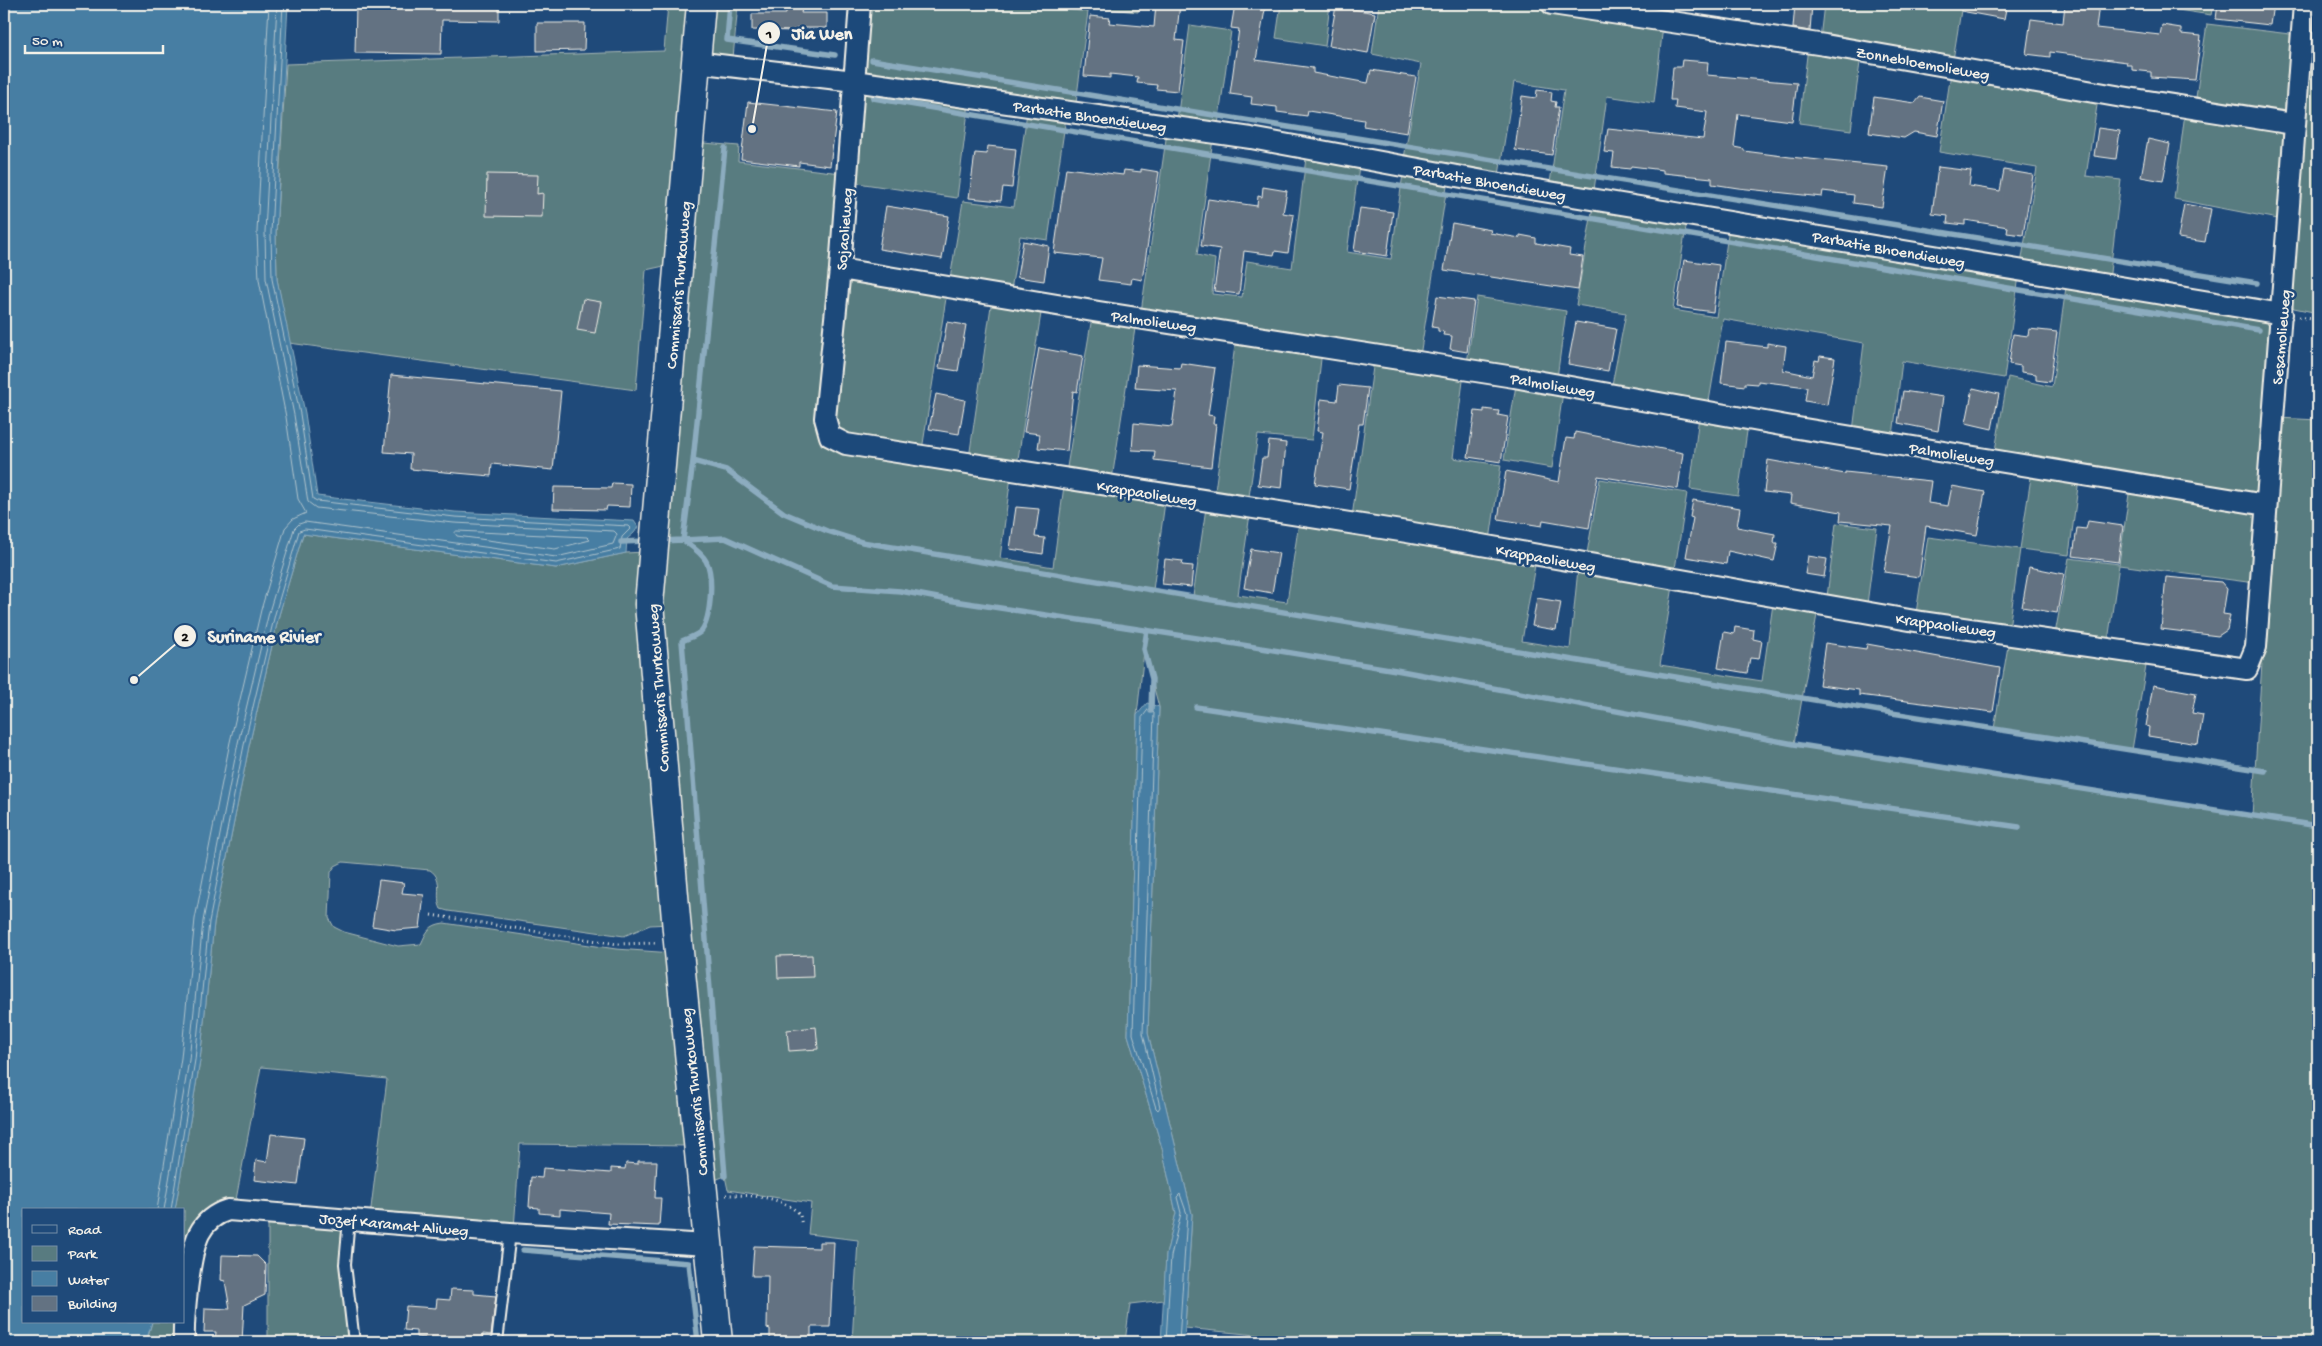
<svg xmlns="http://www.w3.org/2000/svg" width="2322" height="1346" font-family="'Gochi Hand',sans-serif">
	<rect width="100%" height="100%" fill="#1f4a7a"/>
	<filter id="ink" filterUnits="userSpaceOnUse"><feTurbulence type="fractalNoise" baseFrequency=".02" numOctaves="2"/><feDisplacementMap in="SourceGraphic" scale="10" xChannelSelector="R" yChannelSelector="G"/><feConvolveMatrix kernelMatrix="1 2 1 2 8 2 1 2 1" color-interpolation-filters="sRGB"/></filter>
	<g filter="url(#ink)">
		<path fill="#587b80" stroke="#a6b6b4" d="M668,4H693L669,259L664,266L646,270L636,390L289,343L277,279L276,233L286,64L664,51Z
			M709,4H738L733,58L711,54L706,43Z
			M866,4H1028L1088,12L1076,103L868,75L865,72Z
			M1091,4H1139L1138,12L1091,7Z
			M1281,4H1330L1325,46L1276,38Z
			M1379,4H1524L1663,26L1654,103L1607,96L1594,190L1550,183L1564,90L1514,82L1499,175L1404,158L1421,64L1372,54Z
			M1824,4H1962L1953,60L1820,39Z
			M2138,4H2213L2211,15Z
			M2310,4H2318V313L2294,308L2288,302Z
			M2207,24L2298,35L2290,107L2280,115L2195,104Z
			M1190,25L1231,31L1218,125L1177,120Z
			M1808,47L1861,55L1851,130L1799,123Z
			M1951,73L2098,99L2086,176L2121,180L2109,281L2021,264L2037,168L1939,152Z
			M867,92L969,103L957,198L851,182L862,94Z
			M1027,112L1066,117L1048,240L1020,236L1011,290L950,279L963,201L1014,207Z
			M2185,113L2276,129L2282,134L2286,143L2283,220L2174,199Z
			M1167,132L1213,139L1197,255L1215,259L1212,294L1242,297L1247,261L1292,268L1306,158L1359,166L1347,252L1391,259L1403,174L1448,180L1420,356L1141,312Z
			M704,143L739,146L738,161L841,173L820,417L821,445L1011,476L1000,558L1053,567L1064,486L1165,502L1153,590L1193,596L1206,508L1250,514L1238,595L1287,602L1299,522L1536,559L1522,641L1570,649L1578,569L1673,586L1660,665L1762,681L1773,604L1818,609L1794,744L2252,816L2278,418L2318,420V1342H1328L1185,1328L1192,1214L1148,1033L1159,707L1144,651L1137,715L1128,1035L1162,1148L1176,1213L1166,1255L1164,1300L1130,1304L1125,1342H852L858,1240L808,1234L811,1203L728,1190L725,1176L710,1182L657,630L699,147Z
			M1593,206L1687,221L1673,310L1716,317L1729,227L2019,276L2004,378L1902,361L1893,436L1853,431L1864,343L1723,319L1708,407L1611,390L1626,313L1576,305Z
			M851,279L947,292L922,450C896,446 846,447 833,421L846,283Z
			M2066,287L2263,320L2269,326L2273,334L2259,492L2254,494L1994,456L2008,377L2052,387Z
			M1477,297L1566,311L1557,378L1467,363Z
			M992,299L1042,307L1017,465L969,458Z
			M1092,317L1136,322L1112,479L1066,473Z
			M1236,338L1322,350L1312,440L1258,435L1248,503L1214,498Z
			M1374,360L1464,373L1453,458L1501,465L1490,540L1352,517Z
			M1516,385L1563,392L1552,468L1504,460Z
			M1699,416L1748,424L1738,496L1690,489Z
			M2032,471L2079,479L2069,555L2020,549L2009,628L1916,613L1928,537L2020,549Z
			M1600,479L1687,493L1674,575L1586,559Z
			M2130,487L2256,513L2259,520L2255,583L2119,565L2108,641L2055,634L2069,558L2119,564Z
			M1836,523L1877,528L1867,604L1827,597Z
			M303,534L556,568L626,553L644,552L669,924L650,925L624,936L448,911L441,909C434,895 445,880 430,870L343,862L335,866L331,872L329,918L334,927L344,932L398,946L421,944C427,931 429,925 444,923L616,949L673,953L691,1146L520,1144L514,1229L370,1216L387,1079L261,1067L235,1205L224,1204L184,1269V1210H175L200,1061L214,923L249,746L279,615Z
			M2009,640L2147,660L2132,750L1994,729Z
			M268,1218L346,1222L351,1342H268Z
			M152,1322H180V1342H146Z"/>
		<path fill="#477ea3" stroke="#8cacbf" d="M4,4H288L276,233L277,279L305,413L317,496L455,512L634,521L638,527L634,533L627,539L626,553L556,568L303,534L279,615L249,746L214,923L200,1061L175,1210H24V1322H152L146,1342H4Z
			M1147,703L1159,707L1148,1033L1192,1214L1184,1342H1161L1166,1255L1176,1213L1162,1148L1128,1035L1137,715Z"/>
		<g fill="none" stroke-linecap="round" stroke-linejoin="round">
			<path stroke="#afc3cc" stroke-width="1" d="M457,531L587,537L590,540L555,549L457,536L455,533Z
				M1149,709L1154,713L1143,1033L1160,1107L1158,1110L1156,1108L1133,1034L1142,718Z
				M157,1210L181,1058L195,919L230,742L261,610L285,528L293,519L306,513L298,499L286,417L259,280L257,232L269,4
				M164,1210L189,1060L203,921L238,743L269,612L294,529L299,524L305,522L556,557L613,544L617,534L614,531L454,523L316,508L308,502L294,415L266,279L265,232L277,4
				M171,1210L195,1060L209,922L244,745L275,614L299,531L305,529L556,563L620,549L622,537L631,528L629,526L455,517L317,501L313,499L300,414L272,279L271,233L283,4
				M1166,1342L1171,1256L1181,1213L1177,1197L1180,1194L1187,1214L1179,1342"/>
			<path stroke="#8cacbf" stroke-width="5.5" d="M730,4L727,40L835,55
				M872,60L2257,283
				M873,98L2259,330
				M693,461L725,148
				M661,541L725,538L832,586L900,591L954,601L1230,643L1396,670L1794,744L2318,826
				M621,542L646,541
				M1147,630L1144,649L1152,679L1151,711
				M1196,707L2019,827
				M725,1176L682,641C688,638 699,635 702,630C711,617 714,575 706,561C701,552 691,546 683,540L693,461L726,470L784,513L827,531L862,542L1892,713L2265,771
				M523,1250L689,1263L698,1342"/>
		</g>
		<path fill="#637282" stroke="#f4f1e8" d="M356,4H499V21L442,20L441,54L355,53Z
			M1156,4H1180L1176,40L1184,41L1178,91L1156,89L1157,85L1137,83L1138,77L1110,74V78L1084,76L1090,16L1110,18L1109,23L1154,27Z
			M1235,4H1266L1256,60L1313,68V73L1368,83L1371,70L1416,77L1407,133L1363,126L1364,120L1308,111L1307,116L1277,112V107L1251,104L1252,97L1230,94L1239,29L1231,28Z
			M1795,4H1812L1810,31L1793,28Z
			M1961,4H2007L2004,19L1961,11Z
			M2065,4H2099L2096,28L2160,35L2162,25L2181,28V34L2201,36L2195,80L2151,77V72L2132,70V65H2126L2127,62L2050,52V57L2026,54L2031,19L2063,23Z
			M2218,4H2273L2270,25L2216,19Z
			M1336,6L1375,13L1368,53L1329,46Z
			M786,9H802L801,13H827V28H797L796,31L752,30V14H786Z
			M537,23H585L584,50L537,51Z
			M1682,60L1708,62L1707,75L1797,83L1792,121L1738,114L1734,147L1744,149V151L1790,157L1888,167L1882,207L1853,203L1854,195L1823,191L1822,197L1738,188L1712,184V178L1663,173V170L1631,166L1630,169L1612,167L1614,153L1604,152L1608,129L1703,139L1707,112L1675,108L1676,100H1670L1673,67H1681Z
			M1537,90L1552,92L1551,101L1556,102L1555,107H1559L1552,155L1515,150L1522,96L1536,98Z
			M1874,97L1915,103L1920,97L1943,101L1937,136L1914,132L1904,138L1869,133Z
			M748,102L837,112L830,166L799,162V166L741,159Z
			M2098,128L2120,131L2116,159L2094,156Z
			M2148,139L2170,144L2163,181L2141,177Z
			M988,146L1016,149L1012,188L1003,187L1001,201L969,198L975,153L987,154Z
			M1938,167L1971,171L1969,186L2000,191L2004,170L2033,175L2023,235L2007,233L2008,227L1965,220V225L1947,223L1948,216L1932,214Z
			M1066,168L1123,175L1124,170L1141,172V169L1159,172L1142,280L1132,278L1131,284L1098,280L1102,258L1054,253Z
			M487,174L538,175L537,194L543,193L542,217L486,216Z
			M1263,187L1287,191L1283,213L1294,215L1288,253L1275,251L1274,255L1244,251L1239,294L1214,291L1220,249L1201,246L1208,199L1257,206L1258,196L1262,197Z
			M2184,204L2211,209L2205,242L2178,238Z
			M886,206L949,216L942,259L879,249Z
			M1360,208L1393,212L1387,256L1354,251Z
			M1452,223L1491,230L1490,233L1520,238V235L1536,238V243L1570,249L1569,255L1583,257L1578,290L1444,270Z
			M1023,241L1049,246L1044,281L1017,277Z
			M1684,260L1719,265L1713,312L1677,307Z
			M1437,296L1474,301L1467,352L1450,349L1452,336L1443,335L1444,332L1438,331V328L1432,327Z
			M583,299L601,302L595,333L577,330Z
			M947,322L966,325L958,371L939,368Z
			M1576,322L1616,329L1608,371L1568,364Z
			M2029,329L2057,332L2050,382L2036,380V374L2021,372V366L2009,364L2013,334L2028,336Z
			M1726,342L1767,347V343L1786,346L1783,370L1812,376L1815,360L1819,361L1820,356L1835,358L1827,405L1805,401L1807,387L1758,381V384L1745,383V386L1721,383Z
			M1039,348L1083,356L1077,392L1073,391L1067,451L1038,448L1040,434L1024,432Z
			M1181,363L1215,368L1208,415L1214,416L1213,424H1216L1211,467L1154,460L1155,451L1132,450L1134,423L1172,427L1177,391L1135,388L1137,365L1180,368Z
			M391,375L561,391L553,470L492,464L491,476L410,469L411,454L384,452Z
			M1339,385L1368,388L1363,424H1359L1349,489L1315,484L1323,432L1317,431L1321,399L1337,401Z
			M1973,388L1999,394L1992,429L1966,423Z
			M1903,391L1943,397L1938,431L1898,423Z
			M936,394L965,400L959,434L929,429Z
			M1484,409L1499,411L1498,415L1508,417L1501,462L1468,457L1475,411L1484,412Z
			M1575,432L1683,453L1678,489L1598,476L1589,528L1543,520L1542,526L1498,519L1506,471L1559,482L1566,438L1574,439Z
			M1269,441L1286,443L1282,488L1258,485L1262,458H1267Z
			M1768,460L1845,474V472L1931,481L1928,503L1948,506L1952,486L1985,492L1977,535L1926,526L1919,577L1884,572L1892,526L1840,521L1841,512L1790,503L1791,495L1764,492Z
			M612,483L631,484L630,507L607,506L606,510L553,509L554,487L611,488Z
			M1693,500L1740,508L1737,527L1775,534L1774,543H1778L1774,561L1728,551L1726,564L1686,557L1693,518L1690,517Z
			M1016,507L1039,509L1035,537L1045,538L1043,554L1010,549Z
			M2088,521L2123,526L2118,562L2073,556L2077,528L2086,529Z
			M1251,549L1279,553L1272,593L1244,588Z
			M1808,556L1827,559L1824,577L1805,574Z
			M1165,559L1183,561L1182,565L1193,566L1191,587L1162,584Z
			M2029,567L2064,574L2057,613L2022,607Z
			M2166,577L2221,582L2227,589L2223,614L2230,615L2227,630L2218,636L2161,629Z
			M1537,598L1561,602L1556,630L1532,626Z
			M1735,627L1754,630L1753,639L1762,641L1759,659L1750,658L1747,673L1718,668L1724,632L1734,634Z
			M1825,643L1866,649L1867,644L2000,668L1993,712L1859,695V690L1819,685Z
			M2153,685L2196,693L2192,713L2203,715L2198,744L2148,736L2149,727L2146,726Z
			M379,880L404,883L402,893L424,895L420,928L396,930L372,926Z
			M812,955L813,977L778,978L777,956Z
			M816,1027L818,1049L789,1051L787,1030Z
			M271,1134L304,1138L298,1185L254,1180L256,1160L267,1162Z
			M638,1161H657L655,1198H661L659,1226L608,1224L609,1213L560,1209V1215L539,1213V1208L529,1207L531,1177L542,1178L543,1168L611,1173V1168L625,1169L626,1163L638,1164Z
			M819,1242H834L830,1327H811V1342H770V1329L767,1328L768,1276H752L754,1246L819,1248Z
			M222,1255L257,1256L266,1265L265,1295L244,1305L242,1342H215L216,1332H204L205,1308L230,1309L225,1281L221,1280Z
			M451,1289L474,1290V1294L496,1296L491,1335L483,1334L482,1342H425V1338L416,1337V1331L404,1330L406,1306L436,1308L437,1299L450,1300Z"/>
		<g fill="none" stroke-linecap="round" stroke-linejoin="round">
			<defs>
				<path id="service" d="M349,1219L345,1264L354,1342
					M497,1342L510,1233"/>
				<path id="minor" d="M860,4L840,269L825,418L830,436L846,444L1407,532L1921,622L2247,669L2256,647L2304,4
					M1552,4L1825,45L2122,97L2294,124
					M695,62L854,81L1251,138L1489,182L2282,314
					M840,269L1099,312L1514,377L1798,428L2266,505
					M184,1342C183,1318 189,1255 199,1234C205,1222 215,1214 228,1210L510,1233L708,1245"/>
				<path id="secondary" d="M701,4L649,604L678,942L718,1342"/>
			</defs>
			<use href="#service" stroke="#f4f1e8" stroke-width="14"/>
			<use href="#minor" stroke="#f4f1e8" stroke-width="24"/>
			<use href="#secondary" stroke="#f4f1e8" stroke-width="31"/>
			<path stroke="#f4f1e8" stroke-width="3" stroke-dasharray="1 4" stroke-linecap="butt" d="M2299,317L2318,320
				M431,915L617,944L655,943
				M726,1195C750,1195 784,1196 800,1215L802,1226"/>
			<use href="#service" stroke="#1f4a7a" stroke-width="10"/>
			<use href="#minor" stroke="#1f4a7a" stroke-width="20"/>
			<use href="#secondary" stroke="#1f4a7a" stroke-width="28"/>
		</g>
	</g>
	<g text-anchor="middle" stroke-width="5" stroke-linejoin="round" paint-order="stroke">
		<g font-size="16" fill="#f4f1e8" stroke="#1f4a7a">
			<text transform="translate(1923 62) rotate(10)" y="6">Zonnebloemolieweg</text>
			<text transform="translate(1090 115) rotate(8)" y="6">Parbatie Bhoendieweg</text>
			<text transform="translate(1490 181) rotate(10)" y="6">Parbatie Bhoendieweg</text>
			<text transform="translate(843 229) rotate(-86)" y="6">Sojaolieweg</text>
			<text transform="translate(1889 248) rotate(10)" y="6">Parbatie Bhoendieweg</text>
			<text transform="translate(677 285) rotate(-85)" y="6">Commissaris Thurkowweg</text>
			<text transform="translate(1154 320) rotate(8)" y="6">Palmolieweg</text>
			<text transform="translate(2280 337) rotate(-85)" y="6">Sesamolieweg</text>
			<text transform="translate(1553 384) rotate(10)" y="6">Palmolieweg</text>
			<text transform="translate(1952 453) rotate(9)" y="6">Palmolieweg</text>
			<text transform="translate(1147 492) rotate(9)" y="6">Krappaolieweg</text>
			<text transform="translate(1546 557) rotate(10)" y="6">Krappaolieweg</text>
			<text transform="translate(1946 624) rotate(8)" y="6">Krappaolieweg</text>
			<text transform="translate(657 688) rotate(-94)" y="6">Commissaris Thurkowweg</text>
			<text transform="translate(693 1092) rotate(-96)" y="6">Commissaris Thurkowweg</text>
			<text transform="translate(394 1223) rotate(5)" y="6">Jozef Karamat Aliweg</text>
		</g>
	</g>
	<path fill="none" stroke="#f4f1e8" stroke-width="2" d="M752 129L769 33M134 680L185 636"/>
	<g fill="#f4f1e8" stroke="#1f4a7a" stroke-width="2">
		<circle cx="752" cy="129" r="5"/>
		<circle cx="134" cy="680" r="5"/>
		<circle cx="769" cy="33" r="12"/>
		<circle cx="185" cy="636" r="12"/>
	</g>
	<g font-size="15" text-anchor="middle" font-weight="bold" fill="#111">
		<text x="769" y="38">1</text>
		<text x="185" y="641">2</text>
	</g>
	<g font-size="18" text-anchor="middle" font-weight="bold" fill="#f4f1e8" stroke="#1f4a7a" stroke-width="5" stroke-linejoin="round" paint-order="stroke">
		<text x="822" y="39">Jia Wen</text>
		<text x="264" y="642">Suriname Rivier</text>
	</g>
	<rect width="2322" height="1346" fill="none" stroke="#1f4a7a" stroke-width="20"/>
	<rect x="10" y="10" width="2302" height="1326" fill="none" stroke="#f4f1e8" stroke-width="2" filter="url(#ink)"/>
	<rect x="22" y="1208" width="162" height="115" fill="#1f4a7a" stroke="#748da6"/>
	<rect x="32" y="1225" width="25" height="8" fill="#1f4a7a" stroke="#748da6"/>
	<text x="68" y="1234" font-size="15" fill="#f4f1e8">Road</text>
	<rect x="32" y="1246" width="25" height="15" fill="#587b80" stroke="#748da6"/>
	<text x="68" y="1258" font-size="15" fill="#f4f1e8">Park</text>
	<rect x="32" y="1271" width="25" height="15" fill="#477ea3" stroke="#748da6"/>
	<text x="68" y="1284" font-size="15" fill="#f4f1e8">Water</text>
	<rect x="32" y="1296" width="25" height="15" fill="#637282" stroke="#748da6"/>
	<text x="68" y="1308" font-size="15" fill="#f4f1e8">Building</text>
	<path d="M25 45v8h138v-8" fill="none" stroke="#f4f1e8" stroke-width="2.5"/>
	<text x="32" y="45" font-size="15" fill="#f4f1e8" stroke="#1f4a7a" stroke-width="4" paint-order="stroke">50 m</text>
</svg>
